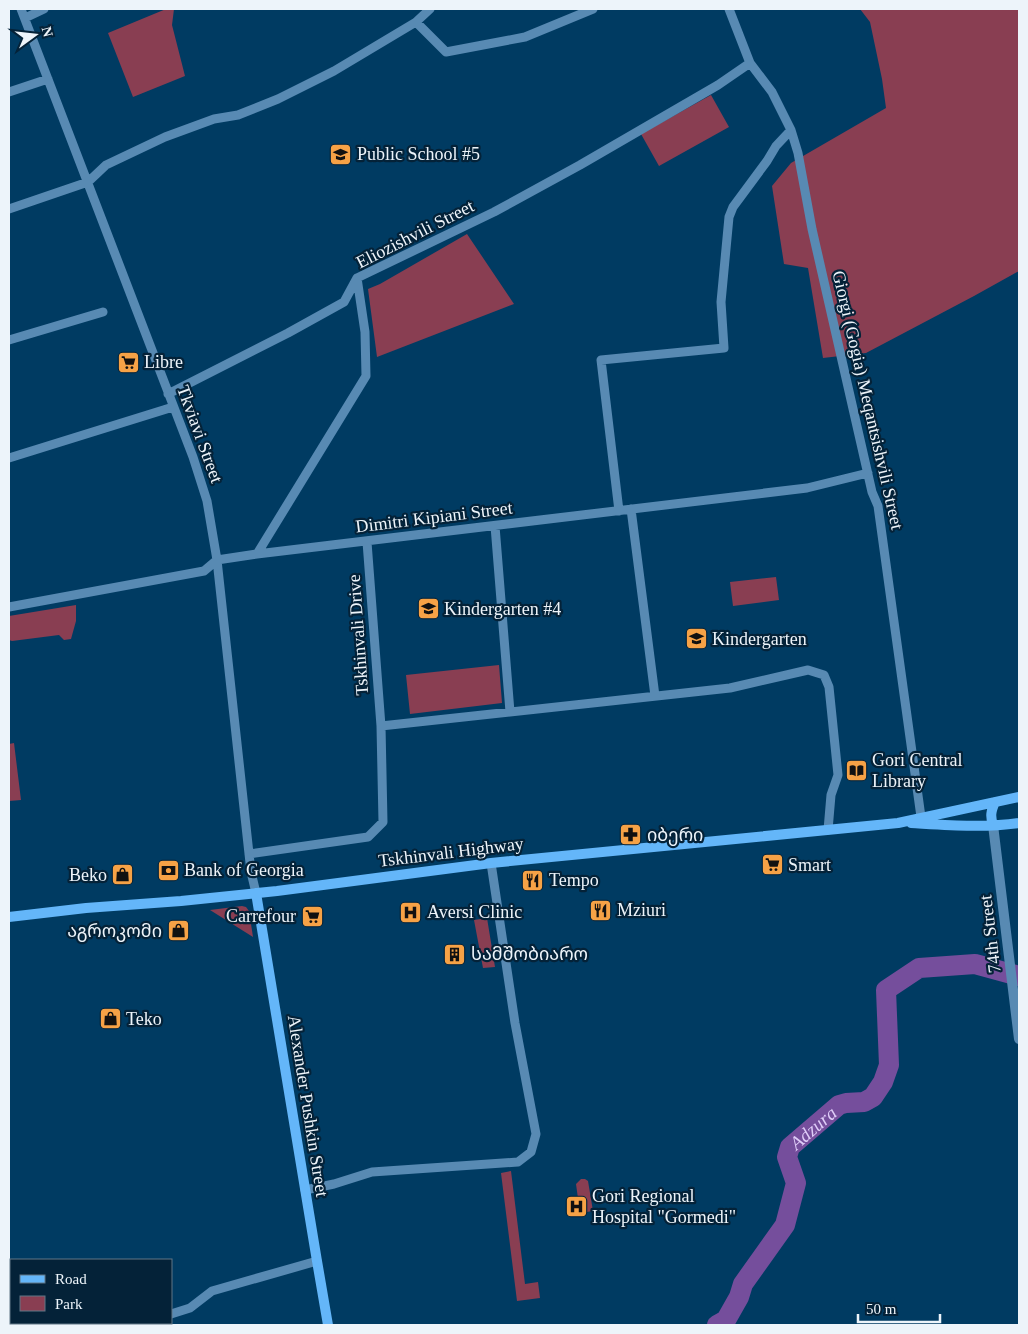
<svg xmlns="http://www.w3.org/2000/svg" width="1028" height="1334" font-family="'Times New Roman','Noto Sans Georgian',serif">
	<rect width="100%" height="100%" fill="#003b62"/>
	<path fill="#893e52" d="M166,9H174L172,25L185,76L133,97L108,33Z
		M860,9H1019V271L974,296L866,353L823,358L808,268L784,264L772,186L791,163L886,108L882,79L870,22Z
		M711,95L729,127L659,166L641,134Z
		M467,234L514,304L377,357L368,289L380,284Z
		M776,577L779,600L733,606L730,582Z
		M76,605V621L71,639L64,640L59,635L12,641L9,640V616Z
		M499,665L502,703L410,714L406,675Z
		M14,743L21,800L9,801V744Z
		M242,906L246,907L249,911L253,937L210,910Z
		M487,918L495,967L483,968L474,920Z
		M511,1171L525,1284L538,1282L540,1298L517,1301L501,1173Z
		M581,1179H585L588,1181L593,1211L580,1213L576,1184Z"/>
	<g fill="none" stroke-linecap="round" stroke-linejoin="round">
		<path stroke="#754e9c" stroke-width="20" id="s1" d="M717,1325L726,1320L739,1297L743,1284L785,1225L796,1183L787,1157L790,1147L839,1105L846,1103L864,1102L873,1097L883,1082L889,1065L886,990L919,968L975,964L1019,976"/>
		<path stroke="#588ab3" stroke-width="9" d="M21,9L193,457L207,501L217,560L251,872L256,893
			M729,9L750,63L772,92L791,130L798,153L812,229L872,492L878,506L921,817
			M25,18L44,9
			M416,22L446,52L525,37L593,9
			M9,92L48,79
			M9,209L88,182L106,165L165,137L214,119L238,115L278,99L334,71L416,22L430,9
			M357,278L494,212L580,165L718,85L750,63
			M9,340L103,312
			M168,394L288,333L344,302L357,278
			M9,458L173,407
			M631,509L655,696
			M619,511L601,360L724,348L721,302L729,217L733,207L767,161L776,146L791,130
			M495,526L510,712
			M257,554L366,376L365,332L357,278
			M9,607L204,571L217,560L257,554L807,488L868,473
			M381,726L730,688L808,670L824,675L829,687L838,775L831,795L828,830
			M249,854L368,837L383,822L381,726L367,542
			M305,1190L334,1184L372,1172L518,1162L531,1152L536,1134L515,1023L491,863
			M171,1314L190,1308L212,1291L317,1261
			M9,1325H14
			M60,1325L103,1323"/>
		<path stroke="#588ab3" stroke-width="10" d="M993,825L1019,1039"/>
		<path stroke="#64b6f9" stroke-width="10" d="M911,823C947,825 984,828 1019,823
			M993,825C990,816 991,811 995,802
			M256,893L317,1261L328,1325
			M9,917L86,908L181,901L277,891L491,863L898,823L1019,797"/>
	</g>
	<defs>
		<symbol id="school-square" viewBox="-11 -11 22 22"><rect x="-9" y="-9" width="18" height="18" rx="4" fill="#f6a246" stroke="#042238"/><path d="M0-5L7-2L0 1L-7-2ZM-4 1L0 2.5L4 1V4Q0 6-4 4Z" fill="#111"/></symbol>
		<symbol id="supermarket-square" viewBox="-11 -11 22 22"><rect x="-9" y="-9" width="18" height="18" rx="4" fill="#f6a246" stroke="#042238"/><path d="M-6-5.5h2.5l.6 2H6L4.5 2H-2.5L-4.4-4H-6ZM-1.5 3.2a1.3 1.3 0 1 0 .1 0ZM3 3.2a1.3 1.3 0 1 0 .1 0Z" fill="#111"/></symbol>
		<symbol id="library-square" viewBox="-11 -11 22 22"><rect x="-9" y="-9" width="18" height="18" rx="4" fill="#f6a246" stroke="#042238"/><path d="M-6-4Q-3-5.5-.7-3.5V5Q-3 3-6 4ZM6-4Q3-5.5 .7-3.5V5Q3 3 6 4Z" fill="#111"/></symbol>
		<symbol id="pharmacy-square" viewBox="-11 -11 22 22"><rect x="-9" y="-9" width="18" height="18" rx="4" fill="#f6a246" stroke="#042238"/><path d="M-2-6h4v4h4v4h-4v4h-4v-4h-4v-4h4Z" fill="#111"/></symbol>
		<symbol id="bank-square" viewBox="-11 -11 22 22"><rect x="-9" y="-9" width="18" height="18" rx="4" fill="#f6a246" stroke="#042238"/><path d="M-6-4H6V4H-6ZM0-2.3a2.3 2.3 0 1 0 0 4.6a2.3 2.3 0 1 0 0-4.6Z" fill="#111"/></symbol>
		<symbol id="shop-square" viewBox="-11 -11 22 22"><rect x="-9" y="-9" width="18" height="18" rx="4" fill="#f6a246" stroke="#042238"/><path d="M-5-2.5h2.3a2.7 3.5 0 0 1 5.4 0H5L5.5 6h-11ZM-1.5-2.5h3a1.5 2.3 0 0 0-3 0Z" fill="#111"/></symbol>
		<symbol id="restaurant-square" viewBox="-11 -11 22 22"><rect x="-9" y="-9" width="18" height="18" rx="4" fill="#f6a246" stroke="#042238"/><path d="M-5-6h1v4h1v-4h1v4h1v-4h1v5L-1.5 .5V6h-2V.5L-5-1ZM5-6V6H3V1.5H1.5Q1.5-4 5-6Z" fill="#111"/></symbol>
		<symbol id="hospital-square" viewBox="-11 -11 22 22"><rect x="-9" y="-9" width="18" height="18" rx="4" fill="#f6a246" stroke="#042238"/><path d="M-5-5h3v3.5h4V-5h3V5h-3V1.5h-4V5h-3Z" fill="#111"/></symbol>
		<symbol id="building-square" viewBox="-11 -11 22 22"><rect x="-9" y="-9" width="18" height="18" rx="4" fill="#f6a246" stroke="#042238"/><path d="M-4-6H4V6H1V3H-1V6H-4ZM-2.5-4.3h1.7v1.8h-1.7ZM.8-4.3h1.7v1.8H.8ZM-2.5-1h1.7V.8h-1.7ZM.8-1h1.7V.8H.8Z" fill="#111"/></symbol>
	</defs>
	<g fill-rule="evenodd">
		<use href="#school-square" x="328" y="142" width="25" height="25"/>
		<use href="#supermarket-square" x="116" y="350" width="25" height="25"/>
		<use href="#school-square" x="416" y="596" width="25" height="25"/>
		<use href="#school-square" x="684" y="626" width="25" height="25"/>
		<use href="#library-square" x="844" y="758" width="25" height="25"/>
		<use href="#pharmacy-square" x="618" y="822" width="25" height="25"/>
		<use href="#supermarket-square" x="760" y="852" width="25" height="25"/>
		<use href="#bank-square" x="156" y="858" width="25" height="25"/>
		<use href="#shop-square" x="110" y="862" width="25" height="25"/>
		<use href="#restaurant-square" x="520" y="868" width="25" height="25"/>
		<use href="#restaurant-square" x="588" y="898" width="25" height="25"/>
		<use href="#hospital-square" x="398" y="900" width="25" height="25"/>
		<use href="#supermarket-square" x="300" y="904" width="25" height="25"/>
		<use href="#shop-square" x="166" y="918" width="25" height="25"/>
		<use href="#building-square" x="442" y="942" width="25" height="25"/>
		<use href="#shop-square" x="98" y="1006" width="25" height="25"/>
		<use href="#hospital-square" x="564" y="1194" width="25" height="25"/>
	</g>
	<g text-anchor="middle" stroke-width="4.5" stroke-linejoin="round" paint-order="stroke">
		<g font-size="18" fill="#edf4fa" stroke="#042238" text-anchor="start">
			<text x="357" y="160">Public School #5</text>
			<text x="144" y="368">Libre</text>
			<text x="444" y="615">Kindergarten #4</text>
			<text x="712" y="645">Kindergarten</text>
			<text x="872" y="766">Gori Central<tspan x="872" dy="21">Library</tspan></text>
			<text x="647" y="841">იბერი</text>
			<text x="788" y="871">Smart</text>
			<text x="184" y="876">Bank of Georgia</text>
			<text x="107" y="881" text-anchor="end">Beko</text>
			<text x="549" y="886">Tempo</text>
			<text x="617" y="916">Mziuri</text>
			<text x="427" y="918">Aversi Clinic</text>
			<text x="296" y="922" text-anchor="end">Carrefour</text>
			<text x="162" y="937" text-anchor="end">აგროკომი</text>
			<text x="471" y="960">სამშობიარო</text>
			<text x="126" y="1025">Teko</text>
			<text x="592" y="1202">Gori Regional<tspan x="592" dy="21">Hospital "Gormedi"</tspan></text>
		</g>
		<g font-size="18" fill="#edf4fa" stroke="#042238">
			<text transform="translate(415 234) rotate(-27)" y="6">Eliozishvili Street</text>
			<text transform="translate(868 400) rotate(77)" y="6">Giorgi (Gogia) Meqantsishvili Street</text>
			<text transform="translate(200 434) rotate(70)" y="6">Tkviavi Street</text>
			<text transform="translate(434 517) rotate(-7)" y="6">Dimitri Kipiani Street</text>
			<text transform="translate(358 635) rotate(-94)" y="6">Tskhinvali Drive</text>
			<text transform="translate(451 852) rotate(-7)" y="6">Tskhinvali Highway</text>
			<text transform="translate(990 934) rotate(-97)" y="6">74th Street</text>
			<text transform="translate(308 1106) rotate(81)" y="6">Alexander Pushkin Street</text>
		</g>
		<g font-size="19" font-style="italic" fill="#dfccf8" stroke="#042238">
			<text dy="7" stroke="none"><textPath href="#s1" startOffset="234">Adzura</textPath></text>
		</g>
	</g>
	<rect width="1028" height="1334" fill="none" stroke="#edf4fa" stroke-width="20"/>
	<rect x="10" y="1259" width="162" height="65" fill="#042238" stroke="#617686"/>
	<rect x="20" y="1275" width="25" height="8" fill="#64b6f9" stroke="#617686"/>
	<text x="55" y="1284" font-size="15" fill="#edf4fa">Road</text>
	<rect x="20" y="1296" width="25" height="15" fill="#893e52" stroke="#617686"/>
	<text x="55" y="1309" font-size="15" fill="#edf4fa">Park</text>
	<g transform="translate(35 35) rotate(75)" stroke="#042238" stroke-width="4" paint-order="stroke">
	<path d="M0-4L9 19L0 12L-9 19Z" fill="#edf4fa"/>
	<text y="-8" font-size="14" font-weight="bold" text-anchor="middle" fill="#edf4fa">N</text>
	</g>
	<path d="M858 1314v8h82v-8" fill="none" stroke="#edf4fa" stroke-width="2.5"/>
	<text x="866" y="1314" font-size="15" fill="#edf4fa" stroke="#042238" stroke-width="4" paint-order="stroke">50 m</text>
</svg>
